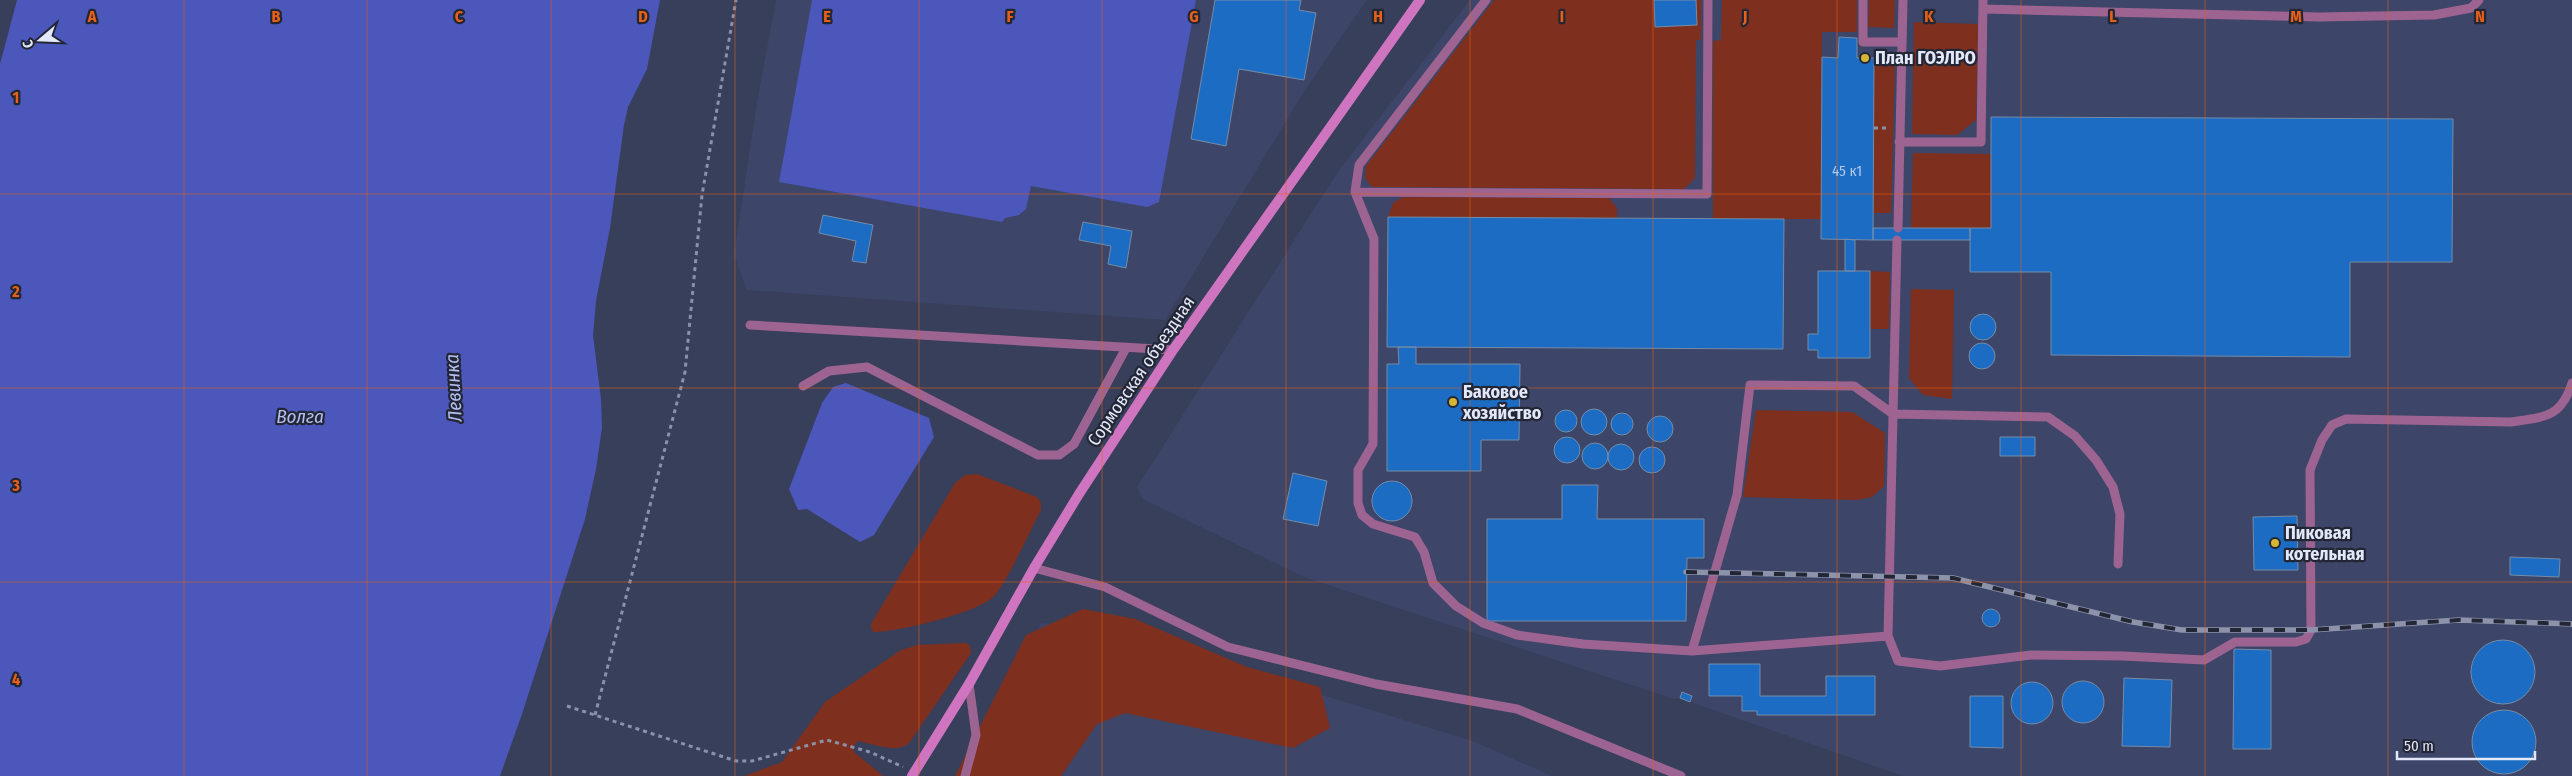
<svg xmlns="http://www.w3.org/2000/svg" width="2572" height="776" font-family="'Fira Sans Condensed',sans-serif">
	<rect width="100%" height="100%" fill="#383f5b"/>
	<path fill="#3d4568" d="M776,0H1367L1305,90L1165,320L747,290L734,255L757,102Z
		M1470,0H2572V776H1903L1690,702L1680,698L1674,699L1304,577L1143,499L1137,487L1337,173Z
		M1041,623L1097,626L1473,741L1552,776H972Z"/>
	<path fill="#7f2f1d" d="M1494,0H1701V40H1696L1695,178L1684,189L1372,187L1365,178L1366,166Z
		M1722,0H1857V32H1822L1821,219H1713V41L1721,40Z
		M1869,0H1895L1894,28L1868,27Z
		M1914,22L1978,24L1976,120L1957,135L1912,134Z
		M1874,58H1895L1891,213H1873Z
		M1913,153L1991,154V228H1911Z
		M1403,197L1609,198L1617,208V218L1388,217L1393,203Z
		M1870,271L1890,272L1889,329H1870Z
		M1911,289L1954,290L1952,399L1923,395L1909,378Z
		M1756,410L1852,412L1885,433L1884,486L1872,497L1857,500L1743,497Z
		M977,474L1037,497L1041,503V510C1032,527 1004,589 992,598C975,613 898,632 874,632L871,629V624L955,483L965,475Z
		M1083,609L1135,619L1247,667L1320,687L1330,728L1293,748L1125,713L1097,724L1061,776H955L1026,635Z
		M966,643L970,646L971,653L909,743C897,754 873,744 858,741L853,747L854,752L883,776H744L782,762L825,702L901,650L917,645Z"/>
	<path fill="#4b57ba" d="M17,0H660L647,69L628,107L624,125L610,228L596,301L593,335L601,399L602,428L596,469L585,519L522,714L500,776H0V64Z
		M812,0H1196L1159,202L1147,207L1031,186L1026,209L1019,215L1005,218L1002,222L779,182Z
		M846,383L929,418L934,437L874,535L860,542L807,509L798,510L789,489L822,403L833,387Z"/>
	<path fill="#1b6cc2" stroke="#758ca8" d="M1215,0H1301L1299,10L1316,13L1304,80L1239,69L1226,146L1191,139Z
		M1654,0H1696L1697,25L1655,27Z
		M1839,37L1857,38V58H1874L1873,240L1821,239L1822,57L1838,58Z
		M1991,117L2453,119L2452,262H2350V357L2051,355V272H1970V228H1991Z
		M823,215L873,225L866,263L852,261L856,241L819,233Z
		M1388,217L1784,219L1783,349L1387,347Z
		M1083,222L1132,231L1126,268L1108,264L1111,246L1079,240Z
		M1873,228H1970V240H1873Z
		M1845,239L1855,240V271H1845Z
		M1818,271H1870V358H1818V350H1808V334H1818Z
		M1970 327a13 13 0 1 1 26 0a13 13 0 1 1-26 0Z
		M1969 356a13 13 0 1 1 26 0a13 13 0 1 1-26 0Z
		M1398,347H1416V364H1520L1519,440H1481V471H1387V364H1399Z
		M1581 422a13 13 0 1 1 26 0a13 13 0 1 1-26 0Z
		M1555 421a11 11 0 1 1 22 0a11 11 0 1 1-22 0Z
		M1611 424a11 11 0 1 1 22 0a11 11 0 1 1-22 0Z
		M1647 429a13 13 0 1 1 26 0a13 13 0 1 1-26 0Z
		M2000,437H2035V456H2000Z
		M1554 450a13 13 0 1 1 26 0a13 13 0 1 1-26 0Z
		M1582 456a13 13 0 1 1 26 0a13 13 0 1 1-26 0Z
		M1608 457a13 13 0 1 1 26 0a13 13 0 1 1-26 0Z
		M1639 460a13 13 0 1 1 26 0a13 13 0 1 1-26 0Z
		M1293,473L1327,481L1318,526L1283,519Z
		M1372 501a20 20 0 1 1 40 0a20 20 0 1 1-40 0Z
		M1562,485H1598L1597,519H1704V558H1687L1686,621H1487V519H1562Z
		M2297,516L2298,570H2254L2253,517Z
		M2510,557L2560,559L2559,577L2510,575Z
		M1982 618a9 9 0 1 1 18 0a9 9 0 1 1-18 0Z
		M2471 672a32 32 0 1 1 64 0a32 32 0 1 1-64 0Z
		M2234,649L2271,650V749H2233Z
		M1709,664H1760V696H1826V676H1875V715H1757V711H1742V696H1709Z
		M2124,678L2172,680L2170,747L2122,746Z
		M2062 702a21 21 0 1 1 42 0a21 21 0 1 1-42 0Z
		M2011 703a21 21 0 1 1 42 0a21 21 0 1 1-42 0Z
		M1682,692L1692,696L1690,702L1680,698Z
		M1970,696H2003V748L1970,747Z
		M2472 742a32 32 0 1 1 64 0a32 32 0 1 1-64 0Z"/>
	<g fill="none" stroke-linecap="round" stroke-linejoin="round">
		<path stroke="#8b91a9" stroke-width="3" stroke-dasharray="4 4" stroke-linecap="butt" d="M1874,128H1888
			M567,706L736,761H752L827,740L870,752L903,767
			M595,715L685,372L702,195L736,0"/>
		<path stroke="#9d6491" stroke-width="9" d="M1486,0L1359,165L1355,192L1374,239L1373,444L1358,470V503L1362,515L1373,524L1415,537L1424,552L1433,583L1456,606L1483,623L1517,635L1583,644L1692,651L1888,636
			M1863,0V42H1902
			M1984,9L2319,17L2434,15L2471,8L2479,0
			M1899,142H1981L1983,0
			M1355,192L1707,194L1708,0
			M1898,228L1903,0
			M1897,240L1888,636L1898,661L1940,666L2031,655L2123,656L2204,660L2235,642H2296L2306,639L2311,630L2310,470L2322,440L2332,425L2346,419L2511,422C2544,417 2561,418 2572,383
			M750,325L1173,350
			M803,386L829,371L867,367L1038,455H1059L1074,444L1126,348
			M1034,568L1105,587L1228,647L1376,684L1517,709L1681,776
			M1692,651L1737,495L1750,385L1854,386L1893,414L2048,417L2075,436L2096,460L2113,487L2120,514L2118,564
			M965,776L976,735L969,684"/>
		<path stroke="#cf74be" stroke-width="10" d="M912,776L969,684L1034,568L1079,494L1173,350L1420,0"/>
		<defs>
			<path id="rail" d="M1686,572L1953,578L2133,622L2182,630H2311L2459,620L2572,624"/>
		</defs>
		<use href="#rail" stroke="#8d93aa" stroke-width="5.5"/>
		<use href="#rail" stroke="#232634" stroke-width="4" stroke-dasharray="11" stroke-linecap="butt"/>
	</g>
	<path fill="none" stroke="#e86018" stroke-width="1" stroke-opacity="0.55" d="M184,0V776M367,0V776M551,0V776M735,0V776M919,0V776M1102,0V776M1286,0V776M1470,0V776M1653,0V776M1837,0V776M2021,0V776M2205,0V776M2388,0V776M0,194H2572M0,388H2572M0,582H2572"/>
	<g fill="#d5b534" stroke="#232634" stroke-width="2">
		<circle cx="1865" cy="58" r="5"/>
		<circle cx="1453" cy="402" r="5"/>
		<circle cx="2275" cy="543" r="5"/>
	</g>
	<g text-anchor="middle" stroke-width="4.5" stroke-linejoin="round" paint-order="stroke">
		<g font-size="15" fill="#b0c8eb">
			<text x="1847" y="176">45 к1</text>
		</g>
		<g font-size="18" font-weight="bold" fill="#e2e7f9" stroke="#232634" text-anchor="start">
			<text x="1875" y="64">План ГОЭЛРО</text>
			<text x="1463" y="398">Баковое<tspan x="1463" dy="21">хозяйство</tspan></text>
			<text x="2285" y="539">Пиковая<tspan x="2285" dy="21">котельная</tspan></text>
		</g>
		<g font-size="18" fill="#e2e7f9" stroke="#232634">
			<text transform="translate(1141 371) rotate(-56)" y="6">Сормовская объездная</text>
		</g>
		<g font-size="19" font-style="italic" fill="#b3bff2" stroke="#232634">
			<text transform="translate(453 388) rotate(-93)" y="7">Левинка</text>
			<text x="300" y="423">Волга</text>
		</g>
	</g>
	<g font-size="16" text-anchor="middle" font-weight="bold" fill="#e86018" stroke="#232634" stroke-width="4.5" stroke-linejoin="round" paint-order="stroke">
		<text x="92" y="22">A</text>
		<text x="276" y="22">B</text>
		<text x="459" y="22">C</text>
		<text x="643" y="22">D</text>
		<text x="827" y="22">E</text>
		<text x="1010" y="22">F</text>
		<text x="1194" y="22">G</text>
		<text x="1378" y="22">H</text>
		<text x="1562" y="22">I</text>
		<text x="1745" y="22">J</text>
		<text x="1929" y="22">K</text>
		<text x="2113" y="22">L</text>
		<text x="2296" y="22">M</text>
		<text x="2480" y="22">N</text>
		<text x="16" y="103">1</text>
		<text x="16" y="297">2</text>
		<text x="16" y="491">3</text>
		<text x="16" y="685">4</text>
	</g>
	<g transform="translate(40 40) rotate(251)" stroke="#232634" stroke-width="4" paint-order="stroke">
	<path d="M0-4L9 19L0 12L-9 19Z" fill="#e2e7f9"/>
	<text y="-8" font-size="14" font-weight="bold" text-anchor="middle" fill="#e2e7f9">С</text>
	</g>
	<path d="M2397 751v8h138v-8" fill="none" stroke="#e2e7f9" stroke-width="2.5"/>
	<text x="2404" y="751" font-size="15" fill="#e2e7f9" stroke="#232634" stroke-width="4" paint-order="stroke">50 m</text>
</svg>
